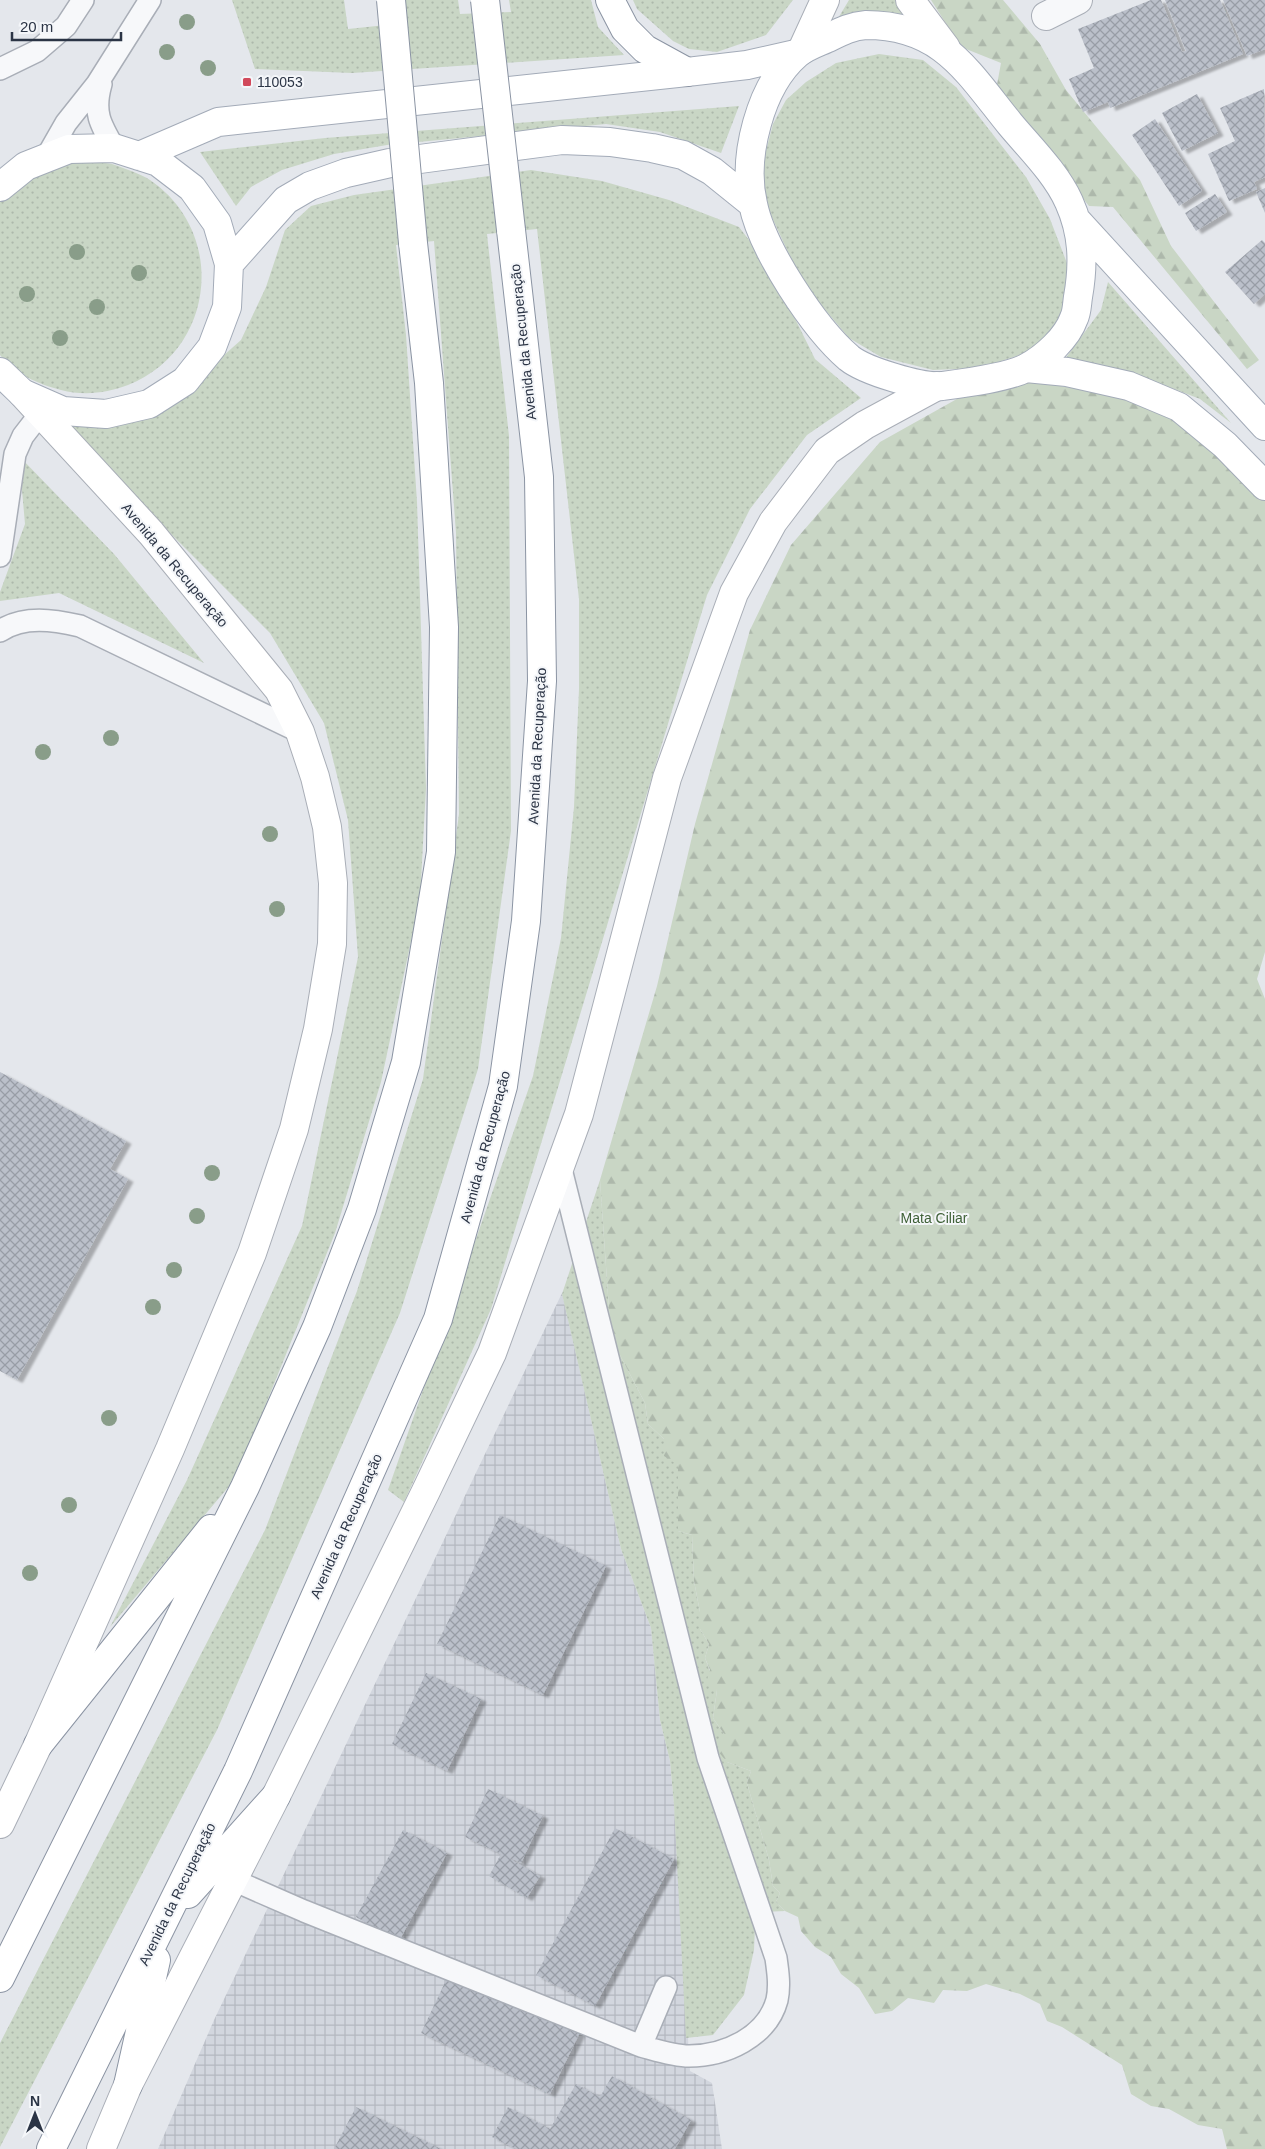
<svg xmlns="http://www.w3.org/2000/svg" width="1265" height="2149" font-family="Arial,sans-serif">
	<defs>
		<pattern id="industrial-grid" width="8" height="8" patternUnits="userSpaceOnUse" patternTransform="scale(1.25)"><rect width="8" height="8" fill="#d2d6de"/><path d="M0 4h8M4 0v8" fill="none" stroke="#b4b8c0"/></pattern>
		<pattern id="grass-dots" width="8" height="8" patternUnits="userSpaceOnUse" patternTransform="scale(1.25)"><rect width="8" height="8" fill="#c9d6c5"/><path d="M2 2h.1M6 6h.1" fill="none" stroke="#adb8ab" stroke-width="1.8" stroke-linecap="round"/></pattern>
		<pattern id="forest-firs" width="22" height="20" patternUnits="userSpaceOnUse" patternTransform="scale(1.25)"><rect width="22" height="20" fill="#c9d6c5"/><path d="M5 1l3.5 6h-7zM16 11l3.5 6h-7z" fill="#adb8ab"/></pattern>
		<pattern id="building-cross-hatch" width="8" height="8" patternUnits="userSpaceOnUse" patternTransform="scale(1.25)"><rect width="8" height="8" fill="#bbc0ca"/><path d="M0 0l8 8M0 8l8-8" fill="none" stroke="#989da6"/></pattern>
		<filter id="shadow"><feDropShadow dx="5.5" dy="3" stdDeviation="1" flood-color="#0004"/></filter>
	</defs>
	<rect width="100%" height="100%" fill="#e4e7ec"/>
	<path fill="url(#industrial-grid)" d="M562,1293L621,1549L651,1628L660,1720L670,1761L674,1805L690,2071L712,2083L722,2149H158L214,2020Z"/>
	<path fill="url(#grass-dots)" d="M232,0H344L348,29L405,23L403,0H458L460,14L511,12L509,0H591L598,27L624,55L352,73L255,69Z
		M633,0H793L766,35L717,52L689,49L673,41L637,9Z
		M849,0H895L906,19L831,30Z
		M879,54L923,60L956,87L1026,177L1050,219L1070,271L1064,309L1051,334L1026,353L980,368L933,370L881,357L849,338L821,305L794,265L763,198L762,166L773,124L786,100L806,82L836,63Z
		M739,106L721,153L660,132L606,124L387,145L334,154L282,170L251,187L236,206L200,152L325,138Z
		M74,162C86,163 103,161 115,165C126,169 141,174 150,180C228,233 215,351 128,385C107,393 84,396 61,390C38,384 15,374 0,355V200L35,173Z
		M531,170L602,181L669,200L739,227L769,266L815,359L861,398L807,435L750,509L707,595L491,1309L404,1502L388,1490L533,1076L561,938L574,807L579,689V599L537,229L487,234L509,436L511,831L478,1069L400,1313L217,1730L0,2147V2043L265,1530L357,1291L423,1079L459,814L456,533L434,241L396,245L406,335L417,502L426,788L420,899L381,1082L335,1233L236,1478L110,1627L187,1480L302,1226L358,957L348,820L324,723L270,633L54,417L196,380L241,340L266,287L285,230L311,206L354,195Z
		M1108,282L1231,423L1200,399L1138,375L1065,359L1101,310Z
		M19,456L114,554L204,663L59,593L0,601V592L25,524Z
		M600,1180L611,1338L645,1403L648,1424L664,1439L678,1465V1531L692,1535L694,1581L700,1612V1629L709,1644L705,1658L717,1690L713,1718L724,1734L727,1762L751,1771L747,1783L769,1860L773,1886L780,1893L776,1902L785,1911L763,1912L755,1927L754,1950L744,1995L713,2035L686,2038L674,1805L670,1761L660,1720L651,1628L621,1549L562,1294Z"/>
	<path fill="url(#forest-firs)" d="M931,0H1003L1040,44L1066,90L1140,180L1171,246L1259,360L1247,369L1113,207L1089,206L996,90L1001,63L961,47Z
		M1025,380L1114,395L1187,426L1265,501V952L1257,979L1265,999V2149H1227L1222,2129L1198,2125L1169,2109L1151,2106L1131,2094L1122,2065L1062,2027L1047,2021L1040,2004L1020,1994L986,1984L967,1991L943,1990L934,2003L908,1998L892,2011L875,2014L859,1988L841,1974L831,1957L815,1947L801,1931L798,1917L785,1911L776,1902L780,1893L773,1886L769,1860L747,1783L751,1771L727,1762L717,1750L724,1734L713,1718L717,1690L706,1683L710,1670L705,1658L709,1644L700,1629V1612L694,1581L692,1535L678,1531V1465L664,1456V1439L648,1424L645,1403L611,1338L600,1180L657,986L695,824L750,630L791,545L880,442L964,395Z"/>
	<path fill="url(#building-cross-hatch)" filter="url(#shadow)" d="M1151,0H1161L1182,52L1186,51L1165,0H1220L1243,54L1110,108L1108,102L1083,112L1069,79L1094,68L1078,29Z
		M1223,0H1265V49L1247,56Z
		M1264,89L1265,177L1254,182L1257,189L1229,201L1208,154L1235,141L1220,108Z
		M1197,94L1218,133L1182,151L1162,113Z
		M1155,119L1202,191L1179,206L1132,135Z
		M1265,188V213L1256,192Z
		M1215,194L1227,212L1196,231L1185,213Z
		M1262,240L1265,243V294L1254,304L1225,272Z
		M0,1072L126,1141L110,1169L128,1179L17,1380L0,1371Z
		M500,1515L606,1566L543,1695L437,1644Z
		M426,1673L481,1699L447,1771L392,1744Z
		M488,1789L543,1816L521,1863L505,1856L540,1876L527,1898L489,1876L501,1854L465,1837Z
		M615,1828L674,1859L595,2006L536,1975Z
		M403,1830L447,1853L399,1941L356,1917Z
		M456,1959L586,2020L550,2094L421,2033Z
		M612,2076L691,2120L675,2149H516L492,2137L508,2107L550,2129L576,2084L600,2097Z
		M356,2107L441,2149H334Z"/>
	<g fill="none" stroke-linecap="round" stroke-linejoin="round">
		<defs>
			<path id="lane" d="M0,69L37,51L66,26L83,0
				M101,84C93,112 100,124 114,148
				M46,158L66,123L97,84L150,0
				M0,556L15,454L23,436L40,414
				M0,631C24,615 54,620 80,626L300,732
				M560,1165L708,1758L776,1958C778,1972 780,1986 777,2000C767,2037 725,2056 689,2056C674,2056 656,2050 641,2046L666,1987
				M233,1880L304,1911L641,2046"/>
			<path id="street" d="M1046,16L1078,0"/>
			<path id="secondary" d="M910,0L946,48
				M802,50L825,0
				M0,1824L38,1745L170,1449L252,1253L294,1129L318,1029L332,944L333,883L327,827L315,777L300,732L279,690L151,533L22,393
				M101,2149L128,2085L276,1796L426,1491L492,1353L579,1114L667,778L734,593L773,522L827,451L865,425L937,386"/>
			<path id="primary" d="M866,25C942,25 967,71 1010,124C1030,148 1056,173 1069,202C1083,233 1084,263 1078,297C1077,303 1077,312 1074,318C1067,338 1045,358 1026,368C1006,378 965,383 942,386C922,388 865,371 849,358C814,328 762,249 753,204C742,157 760,86 797,54C806,46 820,42 830,37C842,31 852,26 866,25Z
				M139,156L218,122L687,72L747,65L796,54
				M0,187L26,166L69,149L114,148L158,162L192,188L217,223L229,264L227,307L212,347L185,381L149,404L106,414L63,411L22,393L0,372
				M1077,221L1265,426
				M229,264L286,200L310,186L346,173L390,163L562,140L610,142L652,148L683,155L712,171L753,204
				M1026,368L1067,372L1129,386L1179,407L1225,445L1265,486"/>
			<path id="highway" d="M610,0L625,29L645,49L687,72
				M38,1745L211,1529
				M188,1894L276,1796
				M0,1978L245,1487L317,1327L362,1209L406,1062L441,852L444,627L429,383L413,243
				M128,2085L156,1960
				M51,2149L238,1771L438,1319L503,1086L526,921L542,681L539,477L511,230"/>
		</defs>
		<use href="#lane" stroke="#a9aeb7" stroke-width="24"/>
		<use href="#street" stroke="#a9aeb7" stroke-width="30"/>
		<use href="#secondary" stroke="#a9aeb7" stroke-width="30"/>
		<use href="#primary" stroke="#a3abb8" stroke-width="30"/>
		<use href="#highway" stroke="#8b94a3" stroke-width="30"/>
		<use href="#lane" stroke="#f7f8fa" stroke-width="21"/>
		<use href="#street" stroke="#f7f8fa" stroke-width="28"/>
		<use href="#secondary" stroke="#fff" stroke-width="28"/>
		<use href="#primary" stroke="#fff" stroke-width="28"/>
		<use href="#highway" stroke="#fff" stroke-width="28"/>
		<defs>
			<path id="highway-bridge" d="M391,0L413,243
				M485,0L511,230"/>
		</defs>
		<use href="#highway-bridge" stroke="#8b94a3" stroke-width="30" stroke-linecap="butt"/>
		<use href="#highway-bridge" stroke="#fff" stroke-width="28"/>
	</g>
	<g fill="#899d89">
		<circle cx="187" cy="22" r="8"/>
		<circle cx="167" cy="52" r="8"/>
		<circle cx="208" cy="68" r="8"/>
		<circle cx="77" cy="252" r="8"/>
		<circle cx="139" cy="273" r="8"/>
		<circle cx="27" cy="294" r="8"/>
		<circle cx="97" cy="307" r="8"/>
		<circle cx="60" cy="338" r="8"/>
		<circle cx="111" cy="738" r="8"/>
		<circle cx="43" cy="752" r="8"/>
		<circle cx="270" cy="834" r="8"/>
		<circle cx="277" cy="909" r="8"/>
		<circle cx="212" cy="1173" r="8"/>
		<circle cx="197" cy="1216" r="8"/>
		<circle cx="174" cy="1270" r="8"/>
		<circle cx="153" cy="1307" r="8"/>
		<circle cx="109" cy="1418" r="8"/>
		<circle cx="69" cy="1505" r="8"/>
		<circle cx="30" cy="1573" r="8"/>
	</g>
	<rect fill="#d1495b" stroke="#f4f6f9" stroke-width="2" x="242" y="77" width="10" height="10" rx="2.5"/>
	<g text-anchor="middle" stroke-width="4" stroke-linejoin="round" paint-order="stroke">
		<g font-size="14" fill="#2b3445" stroke="#f4f6f9" text-anchor="start">
			<text x="257" y="87">110053</text>
		</g>
		<g font-size="14" fill="#2b3445" stroke="#f4f6f9">
			<text transform="translate(523 342) rotate(-96)" y="5">Avenida da Recuperação</text>
			<text transform="translate(175 565) rotate(50)" y="5">Avenida da Recuperação</text>
			<text transform="translate(537 746) rotate(-87)" y="5">Avenida da Recuperação</text>
			<text transform="translate(485 1147) rotate(-75)" y="5">Avenida da Recuperação</text>
			<text transform="translate(346 1526) rotate(-66)" y="5">Avenida da Recuperação</text>
			<text transform="translate(177 1894) rotate(-64)" y="5">Avenida da Recuperação</text>
		</g>
		<g font-size="14" fill="#3f6138" stroke="#f4f6f9">
			<text x="934" y="1223">Mata Ciliar</text>
		</g>
	</g>
	<g transform="translate(35 2114)" stroke="#f4f6f9" stroke-width="4" paint-order="stroke">
	<path d="M0-4L9 19L0 12L-9 19Z" fill="#2b3445"/>
	<text y="-8" font-size="14" font-weight="bold" text-anchor="middle" fill="#2b3445">N</text>
	</g>
	<path d="M12 32v8h109v-8" fill="none" stroke="#2b3445" stroke-width="2.5"/>
	<text x="20" y="32" font-size="15" fill="#2b3445" stroke="#f4f6f9" stroke-width="4" paint-order="stroke">20 m</text>
</svg>
